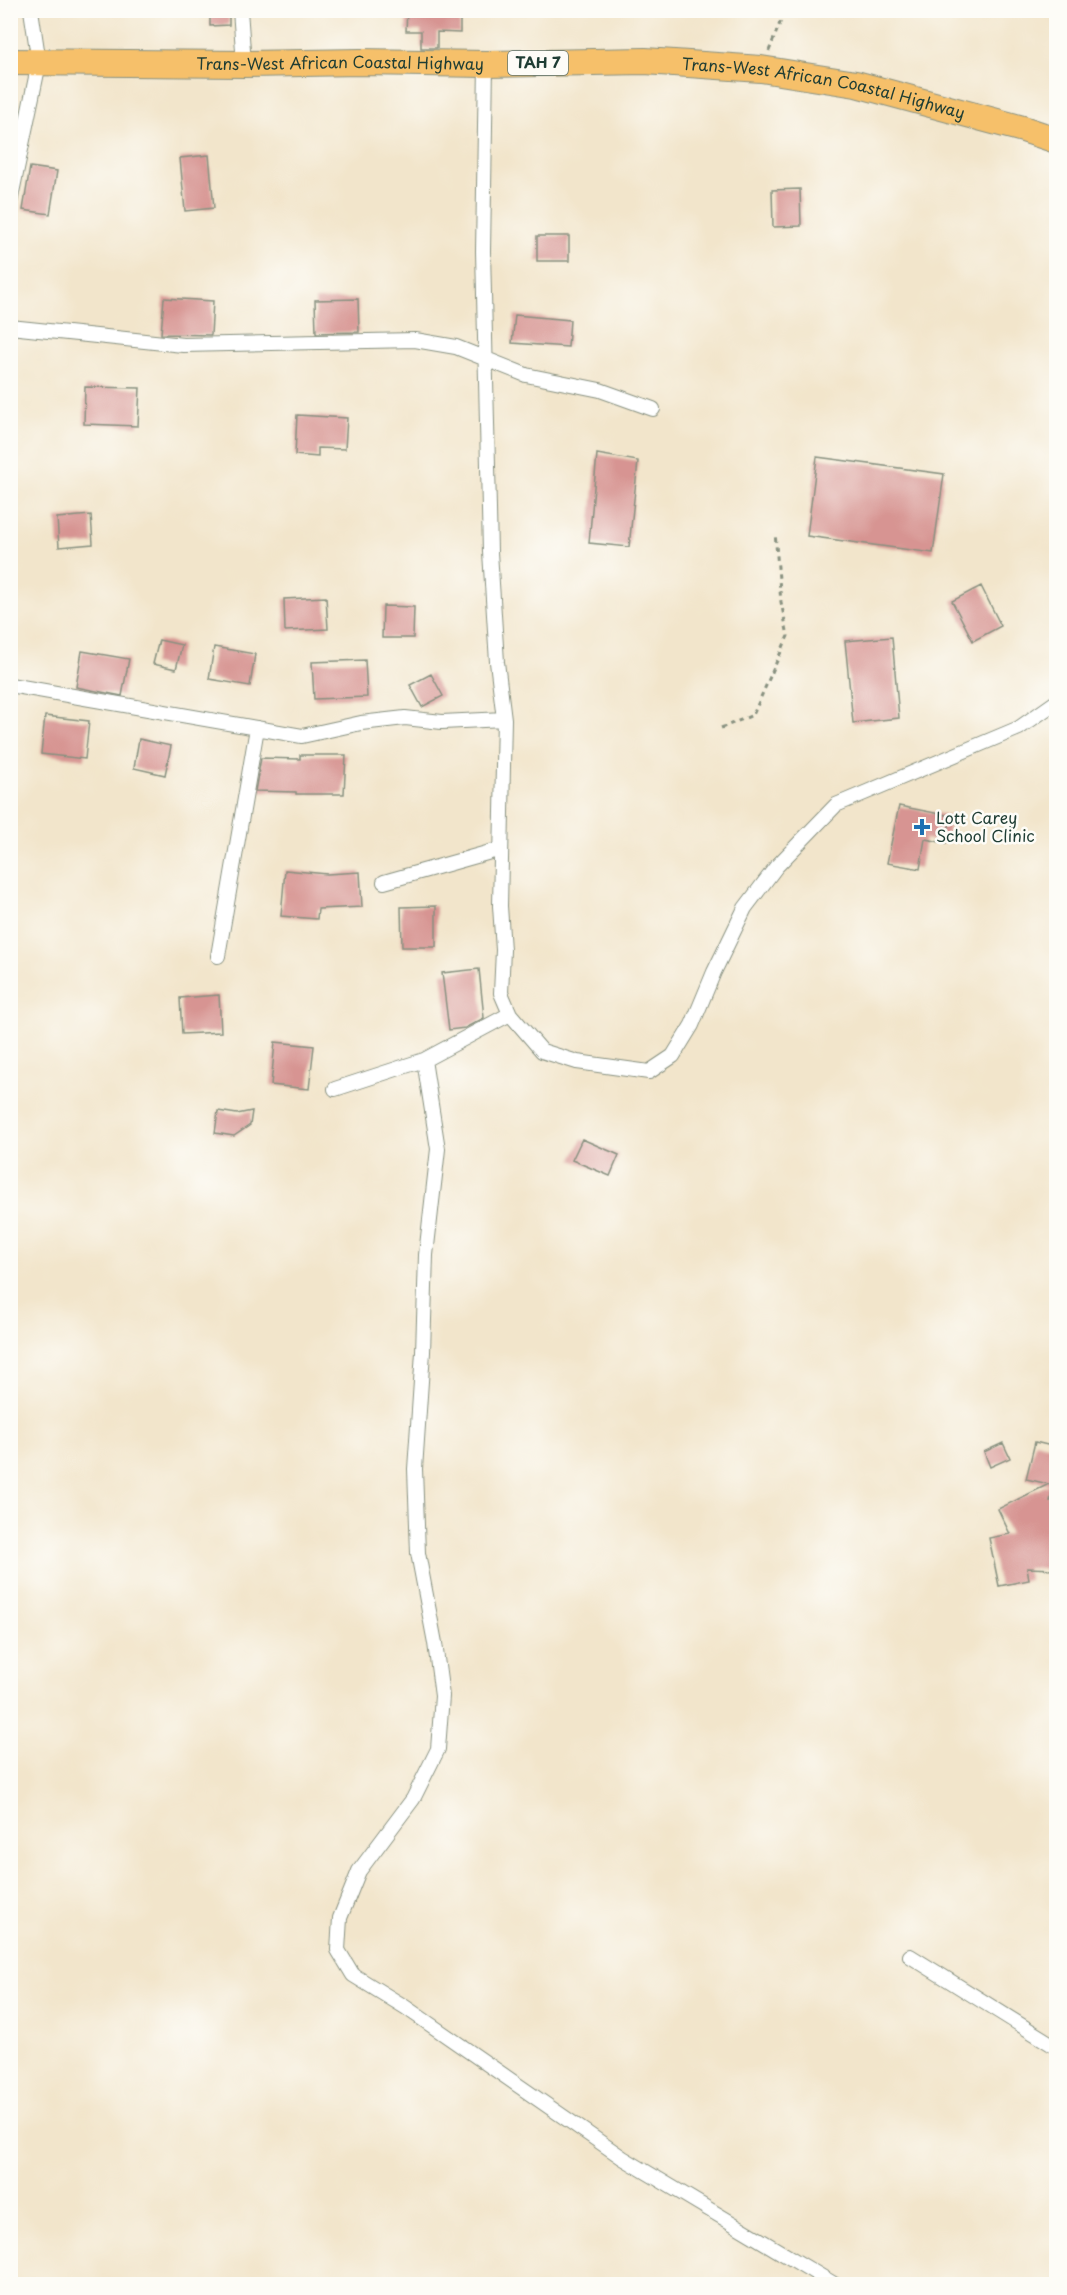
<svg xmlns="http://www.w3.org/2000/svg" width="1067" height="2295" font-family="'Playpen Sans',sans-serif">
	<rect width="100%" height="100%" fill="#fdfcf7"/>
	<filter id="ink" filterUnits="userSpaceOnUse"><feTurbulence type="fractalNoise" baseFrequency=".0167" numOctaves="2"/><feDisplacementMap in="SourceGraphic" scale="12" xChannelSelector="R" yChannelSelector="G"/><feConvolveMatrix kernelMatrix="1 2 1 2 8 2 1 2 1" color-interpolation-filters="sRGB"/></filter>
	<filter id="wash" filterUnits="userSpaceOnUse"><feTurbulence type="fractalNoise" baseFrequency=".008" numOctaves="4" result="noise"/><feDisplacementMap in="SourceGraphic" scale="24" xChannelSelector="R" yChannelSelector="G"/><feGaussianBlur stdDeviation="1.35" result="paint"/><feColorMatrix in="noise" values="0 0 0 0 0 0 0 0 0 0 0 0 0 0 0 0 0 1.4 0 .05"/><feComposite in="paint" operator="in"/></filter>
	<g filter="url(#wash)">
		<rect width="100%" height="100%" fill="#f2e5cb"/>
		<g id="blocks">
			<path fill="#d79492" d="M210,10H229V25L210,26Z
				M407,10H460V33L437,32V48H421V31H406Z
				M209,155L214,208L185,211L180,158Z
				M30,167L57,171L50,214L23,210Z
				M800,189L801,226L773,227L772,190Z
				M537,236H569V261H537Z
				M164,298L213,301L211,335L161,334Z
				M358,299L359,332L316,333L315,300Z
				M515,315L570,320L568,347L512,343Z
				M85,387L140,388L138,426L84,424Z
				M297,415L347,418L345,449L318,448V457L295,455Z
				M597,454L638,461L629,547L589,543Z
				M817,457L944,474L933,553L807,536Z
				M91,515L93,544L59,547L57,518Z
				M981,586L1001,626L973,641L952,601Z
				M326,597L328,629L285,631L284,599Z
				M383,606L414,607L413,638H382Z
				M892,637L899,718L853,723L845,641Z
				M159,640L182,645L176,669L153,664Z
				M214,647L255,654L250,686L209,679Z
				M82,651L129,659L122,696L76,687Z
				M365,660L367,697L314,699L312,662Z
				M431,674L443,696L422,707L410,685Z
				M45,716L89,721L85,759L41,754Z
				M139,739L171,746L165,775L134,768Z
				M300,755H346L344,794H296V792L255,791L261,758L300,759Z
				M899,806L951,816L946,843L925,839L920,869L887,863Z
				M285,870L327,874L360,872L362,907L318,909L317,919L281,916Z
				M436,906V947H402L401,907Z
				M479,969L484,1018L465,1028L449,1030L442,973Z
				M219,995L221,1032L182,1034L180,998Z
				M275,1042L314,1046L309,1089L271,1085Z
				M218,1111L237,1114L252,1111L250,1125L234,1136L215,1133Z
				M582,1139L619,1155L610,1176L572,1160Z
				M1035,1442L1056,1447V1475L1050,1501L1056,1500V1569L1027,1568L1029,1580L999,1586L989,1538L1010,1534L998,1509L1049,1484L1026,1479Z
				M1003,1443L1010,1458L990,1467L984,1452Z"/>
		</g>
	</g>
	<g filter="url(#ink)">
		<use href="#blocks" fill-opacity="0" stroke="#889180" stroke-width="1.5"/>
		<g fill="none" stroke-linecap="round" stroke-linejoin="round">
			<defs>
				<path id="street" d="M240,10L244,64
					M486,64L483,251L490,552L497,662L504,719L500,906L503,950L501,993L510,1014L542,1051L577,1062L649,1072L673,1056L692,1025L714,972L745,908L776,867L836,805L1019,728L1056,702
					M10,202L39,63L31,10
					M10,327L183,345L415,340L456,347L526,375L600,390L653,409
					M10,685L302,736L361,723L405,718L442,722L504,719
					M384,882L501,849
					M218,956L257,728
					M424,1060L438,1149L426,1255L423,1352L415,1469L418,1553L435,1643L442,1696L438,1749L413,1799L359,1871L340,1918L338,1950L353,1975L405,2007L623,2158L834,2284
					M335,1089L424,1060L510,1014
					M910,1956L1056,2047"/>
				<g id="highway">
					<path id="s1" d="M10,62L244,64L360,62L486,64L645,61L761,69L856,84L1023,129L1056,140"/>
				</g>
			</defs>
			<use href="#street" stroke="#889180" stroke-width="16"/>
			<use href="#highway" stroke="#889180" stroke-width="28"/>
			<path stroke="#889180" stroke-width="3" stroke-dasharray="4.5 4.5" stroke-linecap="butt" d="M769,51L785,10
				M721,728L753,715L788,636L781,602L775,533"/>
			<use href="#street" stroke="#fff" stroke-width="14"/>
			<use href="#highway" stroke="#f6c06b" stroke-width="26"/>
		</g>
	</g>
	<path fill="#1f6fb2" stroke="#fdfcf7" stroke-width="2" d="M919 818h6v6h6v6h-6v6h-6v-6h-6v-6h6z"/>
	<g text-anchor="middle" stroke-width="5" stroke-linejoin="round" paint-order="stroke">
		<rect fill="#fdfcf7" stroke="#62766e" stroke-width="1.5" x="508" y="51" width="60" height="24" rx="4.5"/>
		<g font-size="15" font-weight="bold" fill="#1f3d34">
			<text x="538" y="68">TAH 7</text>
		</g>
		<g font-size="16" fill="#1f3d34" stroke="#fdfcf7">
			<text dy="6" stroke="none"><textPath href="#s1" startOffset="330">Trans-West African Coastal Highway</textPath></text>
			<text dy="6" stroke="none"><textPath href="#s1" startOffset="816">Trans-West African Coastal Highway</textPath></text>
		</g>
		<g font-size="16" fill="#1f3d34" stroke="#fdfcf7" text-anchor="start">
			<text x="936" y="824">Lott Carey<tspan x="936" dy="18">School Clinic</tspan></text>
		</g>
	</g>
	<rect width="1067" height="2295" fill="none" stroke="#fdfcf7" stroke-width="36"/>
</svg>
